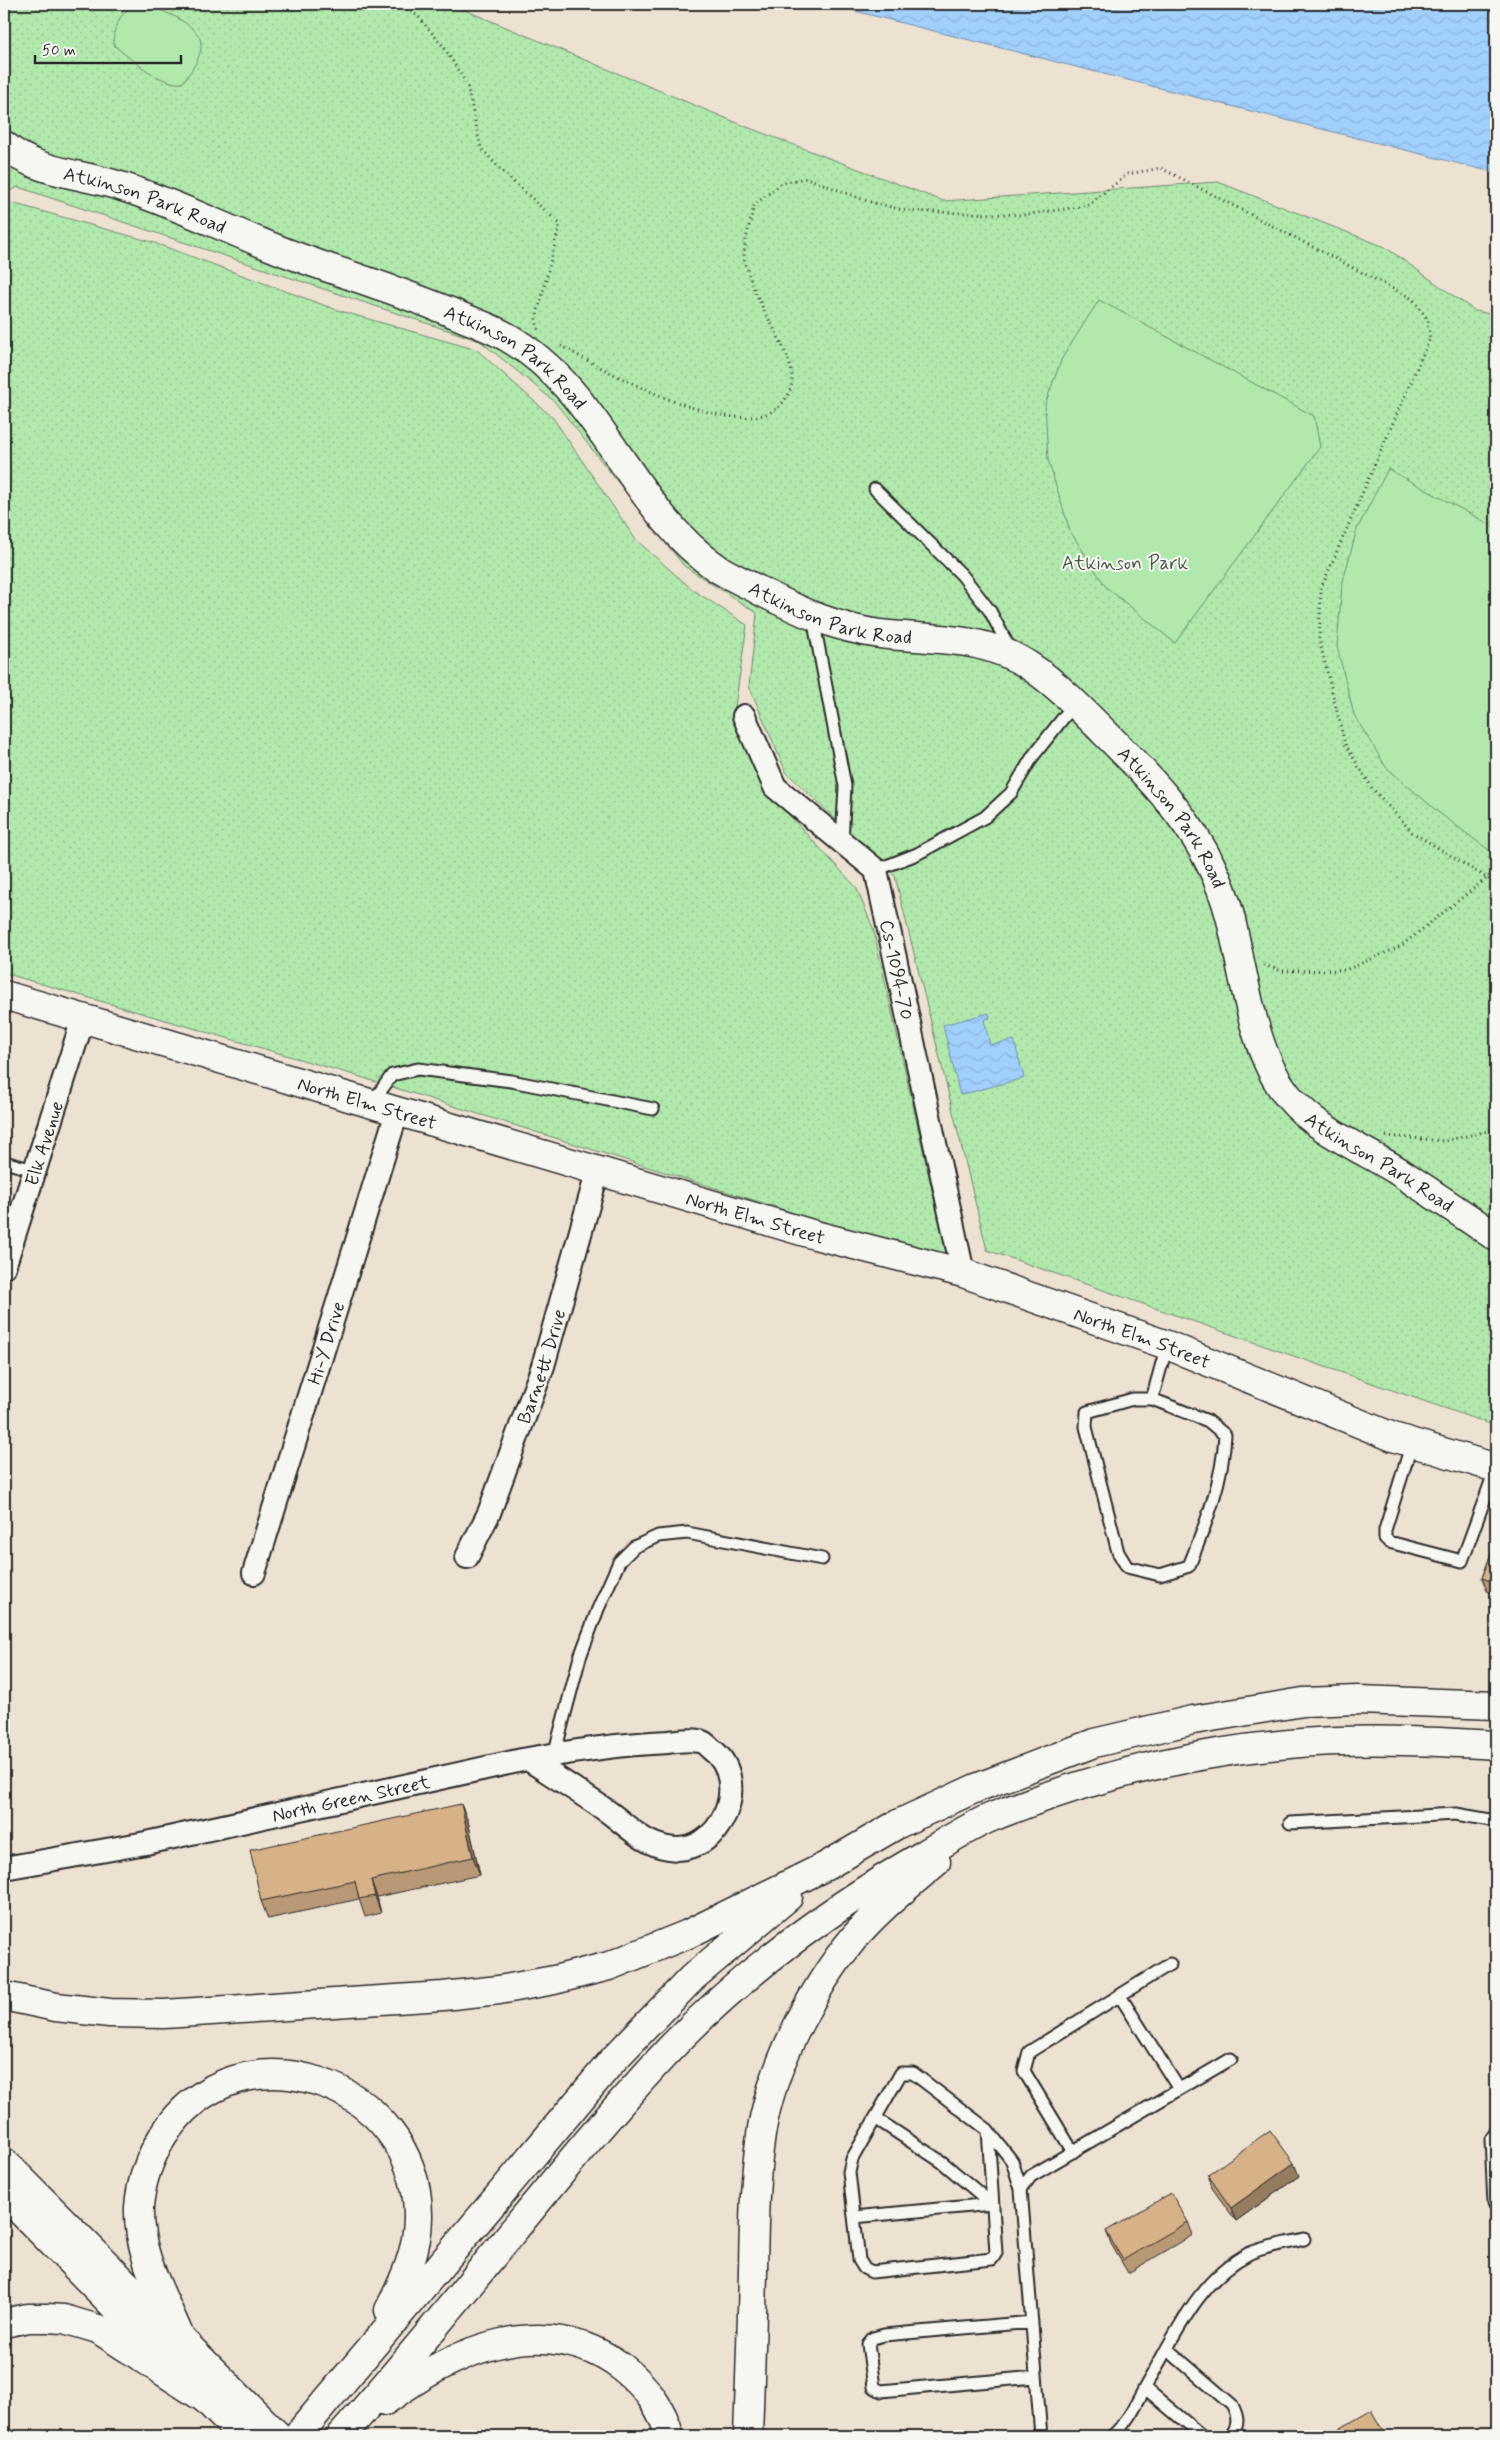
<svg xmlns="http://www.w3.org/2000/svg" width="1500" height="2440" font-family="Mynerve,sans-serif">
	<defs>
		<pattern id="green-dots" width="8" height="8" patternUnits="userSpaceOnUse" patternTransform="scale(1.25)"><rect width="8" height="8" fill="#b1e9ac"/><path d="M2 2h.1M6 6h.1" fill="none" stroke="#98c894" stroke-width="1.8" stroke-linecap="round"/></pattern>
		<pattern id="water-waves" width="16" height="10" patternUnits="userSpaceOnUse" patternTransform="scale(1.25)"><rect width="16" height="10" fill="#a1d0fd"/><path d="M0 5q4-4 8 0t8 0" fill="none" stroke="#8bb3d9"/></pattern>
	</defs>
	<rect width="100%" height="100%" fill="#ede1d2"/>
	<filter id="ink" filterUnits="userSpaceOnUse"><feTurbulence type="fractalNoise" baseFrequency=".02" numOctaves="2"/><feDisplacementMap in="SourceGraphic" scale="10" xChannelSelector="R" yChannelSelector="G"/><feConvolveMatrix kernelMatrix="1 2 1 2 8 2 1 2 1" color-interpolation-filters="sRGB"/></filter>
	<g filter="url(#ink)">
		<path fill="url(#green-dots)" stroke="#6e8a6c" d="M4,4H450L752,129L943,201L1218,182L1385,247L1475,311L1496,315V1426L987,1250L895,876L786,772L749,686L757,613L684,566L554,401L480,341L18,187L4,194Z
			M12,203L152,242L337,310L477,350L553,418L636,540L693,590L747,625L733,720L766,790L856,887L873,928L948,1261L354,1075L4,973V208Z"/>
		<path fill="#b1e9ac" stroke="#6e8a6c" d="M138,4C155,6 201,24 201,44C202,57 190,73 182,83C162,86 129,58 114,45C111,30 122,8 138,4Z
			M1099,300L1314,416L1320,447L1175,643L1106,587L1070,531L1048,460L1045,404L1062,358Z
			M1388,469L1496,528V841L1490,851L1438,812L1386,767L1354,715L1337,646L1342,585L1357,529Z"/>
		<path fill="url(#water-waves)" stroke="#728ea9" d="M827,4H1496V173Z
			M989,1013L990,1018L984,1020L990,1045L1014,1040L1024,1078L960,1095L943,1025Z"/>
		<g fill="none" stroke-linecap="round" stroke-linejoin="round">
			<defs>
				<path id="service" d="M875,489L962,575L990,611L1010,649
					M813,618L845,786L842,842
					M876,870L917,854L985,817L1011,793L1033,756L1075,703
					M372,1103L392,1075L418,1069L511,1081L653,1109
					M4,1162L34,1170
					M1152,1399L1208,1421L1225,1435C1223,1480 1206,1524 1189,1566L1160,1575L1127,1567L1118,1552L1086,1427L1087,1412L1133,1399H1152L1167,1345
					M1412,1443L1385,1530V1538L1389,1542L1462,1561L1496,1468
					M554,1755L580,1657L598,1609L619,1562L634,1547L658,1536L687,1533L822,1559
					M1290,1823L1456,1814L1496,1821
					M1120,1996L1179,2089
					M875,2118L942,2162L992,2204
					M988,2130L996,2253L992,2259L872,2272L864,2268L859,2260L849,2172L852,2159L901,2073H913L988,2130L1012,2161L1021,2189
					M1496,2132L1491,2139L1494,2204L1496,2207
					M1073,2152L1024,2071L1029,2052L1170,1964
					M854,2217L992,2204
					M1032,2322L884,2335L873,2338L868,2344L874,2387L881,2391L1036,2377
					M1167,2349L1232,2405C1238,2417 1240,2425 1230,2436
					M1145,2388L1202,2436
					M1041,2436L1021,2189L1031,2176L1231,2059
					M1112,2436C1128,2423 1138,2400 1148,2382C1175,2336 1198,2280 1248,2254C1264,2246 1286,2244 1304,2239"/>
				<g id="minor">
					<path id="s1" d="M744,716L775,787L876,870L963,1273"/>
					<path id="s2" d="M4,1267L83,1019"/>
					<path id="s3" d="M467,1557L489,1513L543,1366L598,1170"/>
					<path id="s4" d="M254,1573L397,1112"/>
					<path id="s5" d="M4,1868L146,1843L522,1760C570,1752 619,1744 668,1742C678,1741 690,1739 699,1741C703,1741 708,1746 711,1749C753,1780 721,1858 668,1848C643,1844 627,1825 607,1811C581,1793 554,1776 528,1759"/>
				</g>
				<g id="tertiary">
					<path id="s6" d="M4,145C37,174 82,173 123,187C179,205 232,232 287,253C345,275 405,292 462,317C477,323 493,329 507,337C603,392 630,509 717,568C731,577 746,583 760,591C799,611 836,628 880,634C933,640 985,635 1031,667C1058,685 1081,709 1104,732C1160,788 1209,837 1230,916C1243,968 1251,1041 1280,1085C1307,1127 1358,1146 1398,1171C1431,1193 1464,1215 1496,1237"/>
					<path id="s7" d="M4,995L815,1235L963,1273L1167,1345L1393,1437L1496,1468"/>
				</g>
				<path id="primary" d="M4,2162L278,2436
					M4,2194L242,2436"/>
				<path id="trunk" d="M4,1996L56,2007L110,2013L164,2014L443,1996L499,1990L554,1980L609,1966L688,1934L826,1866L898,1824L976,1788L1094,1743L1193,1720L1303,1702L1358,1700L1496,1705
					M4,2323L28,2318H47L64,2319L98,2329L204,2398
					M179,2335C162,2294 137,2253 139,2207C141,2181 150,2157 163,2136C238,2018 419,2082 418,2217C418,2250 404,2281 389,2310
					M385,2401C454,2350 545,2309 623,2368C644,2384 664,2410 669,2436
					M297,2436L612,2061L692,1978L788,1897
					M341,2436C452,2312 551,2177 664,2055C739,1975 828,1910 923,1855C946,1842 968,1827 992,1817C1086,1779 1188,1753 1289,1744C1358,1738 1428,1741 1496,1745
					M748,2436C750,2381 752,2325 753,2269C754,2219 754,2168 764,2118C777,2058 814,1986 853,1939C877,1910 907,1887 936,1862"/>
			</defs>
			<use href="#service" stroke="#2b2b2b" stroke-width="15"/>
			<use href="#minor" stroke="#2b2b2b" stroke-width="26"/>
			<use href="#tertiary" stroke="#2b2b2b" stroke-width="31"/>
			<use href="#primary" stroke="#2b2b2b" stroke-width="31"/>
			<use href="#trunk" stroke="#2b2b2b" stroke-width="31"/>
			<path stroke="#2b2b2b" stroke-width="3" stroke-dasharray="1 4" stroke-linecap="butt" d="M231,4H243
				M398,4L418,16L446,50L467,85L481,148L502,171L560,224L536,319L538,330
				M561,346C603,369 747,452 784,401C791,392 794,380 791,369C782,336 759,308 749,275C748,270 744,263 744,257C744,240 751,221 754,205L782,183L807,178L867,201L907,211L1023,215L1087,206L1128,174L1161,168L1413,299L1428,320L1430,338L1321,588L1319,639L1345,744L1372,788L1412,832L1487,878L1496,886
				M1264,965L1282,971L1346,970L1401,946L1487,878L1496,866
				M1386,1136L1445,1141L1496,1129"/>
			<use href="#service" stroke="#f6f6f2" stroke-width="11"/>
			<use href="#minor" stroke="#f6f6f2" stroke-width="22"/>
			<use href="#tertiary" stroke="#f6f6f2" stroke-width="28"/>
			<use href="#primary" stroke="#f6f6f2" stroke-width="28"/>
			<use href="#trunk" stroke="#f6f6f2" stroke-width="28"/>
		</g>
		<path fill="#b99875" stroke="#2b2b2b" d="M1496,1540V1595L1487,1591L1482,1578Z
			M468,1821L480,1875L377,1897L381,1913L365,1917L359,1899L268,1919L261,1901Z
			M1208,2175L1299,2176L1236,2221L1212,2188Z
			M1188,2222L1193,2235L1128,2273L1111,2244L1106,2231Z"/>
		<path fill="#967c5f" stroke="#2b2b2b" d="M461,1804L468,1821L480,1875L473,1857Z
			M371,1880L377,1897L381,1913L375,1896Z
			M1294,2163L1299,2176L1236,2221L1231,2208Z"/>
		<path fill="#d7b188" stroke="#2b2b2b" d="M1496,1540V1583L1482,1578Z
			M461,1804L473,1857L371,1880L375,1896L359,1899L355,1881L261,1901L250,1850Z
			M1270,2130L1294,2163L1231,2208L1208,2175Z
			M1171,2193L1188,2222L1123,2260L1106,2231Z
			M1372,2410L1387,2436H1327Z"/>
	</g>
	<g text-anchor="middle" stroke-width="4" stroke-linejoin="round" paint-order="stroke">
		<g font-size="19" fill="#2b2b2b" stroke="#f6f6f2">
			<text dy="7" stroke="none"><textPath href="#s6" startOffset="152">Atkinson Park Road</textPath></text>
			<text dy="7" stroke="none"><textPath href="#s6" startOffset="558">Atkinson Park Road</textPath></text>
			<text dy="7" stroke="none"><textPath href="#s6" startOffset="978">Atkinson Park Road</textPath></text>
			<text dy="7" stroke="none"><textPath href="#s6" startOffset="1396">Atkinson Park Road</textPath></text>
			<text dy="7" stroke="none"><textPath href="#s1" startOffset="310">Cs-1094-70</textPath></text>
			<text dy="7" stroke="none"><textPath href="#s7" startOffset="379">North Elm Street</textPath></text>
			<text dy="7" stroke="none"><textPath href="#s2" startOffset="130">Elk Avenue</textPath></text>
			<text dy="7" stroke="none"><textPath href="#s6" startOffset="1816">Atkinson Park Road</textPath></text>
			<text dy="7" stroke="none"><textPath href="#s7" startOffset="784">North Elm Street</textPath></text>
			<text dy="7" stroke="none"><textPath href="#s7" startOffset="1189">North Elm Street</textPath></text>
			<text dy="7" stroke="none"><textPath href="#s4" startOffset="241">Hi-Y Drive</textPath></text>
			<text dy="7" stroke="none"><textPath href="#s3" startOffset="205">Barnett Drive</textPath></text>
			<text dy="7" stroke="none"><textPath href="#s5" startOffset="354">North Green Street</textPath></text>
		</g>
		<g font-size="19" fill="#4c5a4b" stroke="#f6f6f2">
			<text x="1125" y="569">Atkinson Park</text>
		</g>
	</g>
	<rect width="1500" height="2440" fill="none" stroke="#f6f6f2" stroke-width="20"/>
	<rect x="10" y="10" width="1480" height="2420" fill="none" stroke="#2b2b2b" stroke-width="2" filter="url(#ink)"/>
	<path d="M35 55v8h146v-8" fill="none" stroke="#2b2b2b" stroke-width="2.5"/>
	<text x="42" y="55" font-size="15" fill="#2b2b2b" stroke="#f6f6f2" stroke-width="4" paint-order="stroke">50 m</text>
</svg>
